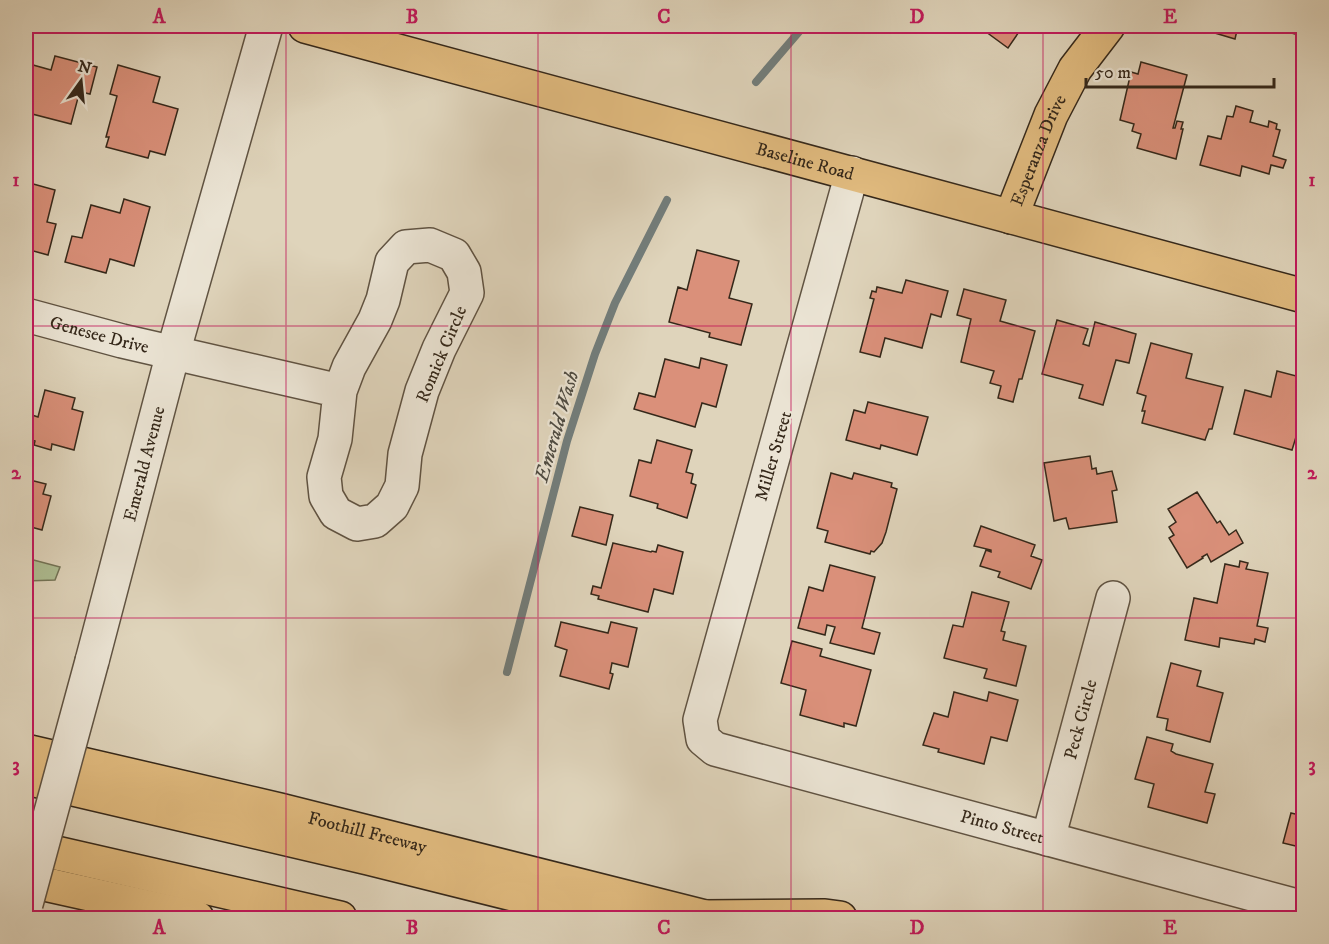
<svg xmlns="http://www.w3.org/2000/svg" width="1329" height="944" font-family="'IM FELL DW Pica',serif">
	<rect width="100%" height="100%" fill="#dfd4bb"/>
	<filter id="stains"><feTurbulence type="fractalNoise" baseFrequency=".00333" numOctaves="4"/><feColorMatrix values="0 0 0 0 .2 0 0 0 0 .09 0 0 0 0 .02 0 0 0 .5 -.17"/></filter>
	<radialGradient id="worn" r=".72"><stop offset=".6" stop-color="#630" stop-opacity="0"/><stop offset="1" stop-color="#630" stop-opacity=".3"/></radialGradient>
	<path fill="#aebe93" stroke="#727356" stroke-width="1.5" d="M26,558L60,567L55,580L26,581Z"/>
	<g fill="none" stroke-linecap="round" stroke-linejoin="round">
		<path stroke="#727d7b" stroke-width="8" d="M756,82L804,26
			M507,672L567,441L595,354L615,303L667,200"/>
	</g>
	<path fill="#da907a" stroke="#35281a" stroke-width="1.5" d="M656,26H682L680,32Z
		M978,26H1023L1008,48Z
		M1199,26H1238L1235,39L1198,28Z
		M1289,26H1304V45L1301,44L1303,36L1291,33V31L1288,30Z
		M55,56L97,67L90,94L81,92V95L79,94L71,124L32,114L29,125H26V63L51,70Z
		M1141,62L1187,75L1173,128H1175L1177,121L1183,122L1181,129H1183L1176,159L1137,148L1141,134L1132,131L1134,124L1120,120L1131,72L1138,74Z
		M118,65L160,77L153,102L178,109L165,155L150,151L148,158L106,147L109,137H106L117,96L110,94Z
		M1236,106L1253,111L1250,122L1268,127L1269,121L1277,124L1276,129L1280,130L1273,156L1286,160L1283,168L1271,165L1269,174L1242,166L1240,176L1200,165L1208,136L1221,139L1227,116L1233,117Z
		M1304,144V171L1297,169Z
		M26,182L55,190L47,222L56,224L48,255L26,249Z
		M124,199L150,207L134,266L110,259L106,273L65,262L72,236L82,238L91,205L120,213Z
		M697,250L739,261L729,298L752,304L741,345L709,337L710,333L669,322L678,287L687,290Z
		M906,280L948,291L941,317L931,314L922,348L885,338L880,357L860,352L874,299L870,298L872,291L876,292L877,287L902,293Z
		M964,289L1006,300L1000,321L1035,331L1022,379H1019L1013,402L998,398L1001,386L990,383L994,371L961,362L971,319L957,315Z
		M1057,320L1088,329L1083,344L1089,346L1095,322L1136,334L1129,363L1116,360L1103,405L1079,398L1083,385L1042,374Z
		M1151,343L1192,354L1186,378L1223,387L1212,429H1209L1205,440L1142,423L1145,411H1142L1146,396L1137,393Z
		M701,358L727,365L716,407L702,403L695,427L634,409L639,393L655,397L665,359L699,368Z
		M1277,371L1304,378V411L1292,450L1234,434L1245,390L1271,397Z
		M45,390L75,398L72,409L83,412L74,450L52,444L51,450L34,445L35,441L29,439L30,442L26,445V428H29L32,415L38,417Z
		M868,402L928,417L917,455L881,445L880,449L846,440L854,410L865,413Z
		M657,440L692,450L686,472L693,474L691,483L696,485L687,518L657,508L658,504L630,496L639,460L651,463Z
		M1090,456L1092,469L1096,468L1097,474L1112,471L1117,490L1112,491L1117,522L1069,529L1066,518L1054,521L1044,463Z
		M831,473L852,479L854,473L892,483L891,487L897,489L886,532L882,543L874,552L871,551L870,554L825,542L828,531L817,528Z
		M26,479L46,484L43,494L51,496L42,530L31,527L32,525L26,523Z
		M1197,492L1217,523L1220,521L1229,535L1236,530L1243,543L1211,562L1207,554L1202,557L1203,558L1187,568L1169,538L1174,535L1169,527L1176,522L1168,509Z
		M580,507L613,515L606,545L572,536Z
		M981,526L1035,545L1031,556L1042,560L1031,589L998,577L1000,572L980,566L986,550L991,552V550L974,546Z
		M613,543L651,552L652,551L656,552L658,545L683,552L673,594L654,589L648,612L598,599L599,596L591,594L593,586L601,588Z
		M1240,561L1248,563L1246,569L1268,573L1257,626L1268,628L1265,642L1255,639L1254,644L1220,638L1219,647L1185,640L1194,598L1217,603L1225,564L1239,567Z
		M830,565L875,577L862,628L880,633L874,654L830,643L835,627L827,625L825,635L798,628L809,587L823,591Z
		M972,592L1009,602L1001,631L1005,632L1003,640L1026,646L1016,686L984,678L987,669L944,658L953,625L963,627Z
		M561,622L608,633L611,622L637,628L628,667L612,663L610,673L613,674L609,689L560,676L567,650L555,646Z
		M792,641L822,649L820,656L871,670L856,726L844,723V727L800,715L806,690L781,683Z
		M1171,663L1201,671L1197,686L1223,693L1210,742L1166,730L1168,719L1157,717Z
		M954,692L987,701L989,692L1018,700L1007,741L991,737L984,764L938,752L939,749L923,745L934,713L948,717Z
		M1147,737L1173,744L1171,751L1176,754L1213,764L1205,792L1215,794L1207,823L1148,807L1154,784L1135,779Z
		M1291,813L1304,816V848L1283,843Z"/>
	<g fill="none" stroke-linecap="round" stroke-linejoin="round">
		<defs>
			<g id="minor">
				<path id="s1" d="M852,173L700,720L703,739L715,749L1304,908"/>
				<path id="s2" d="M26,315L122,341L340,391L349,367L375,320L383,300L392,262L406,247L430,245L454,255L464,272L467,293L439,349L422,391L405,454L402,486L392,506L375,521L357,524L336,513L326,496L324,477L335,439L340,391"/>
				<path id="s3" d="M92,661L173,353L266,26"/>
				<path id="s4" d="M1048,839L1113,598"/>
			</g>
			<g id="major">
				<path id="s5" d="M305,26L1304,296"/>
				<path id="s6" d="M1011,217L1051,115L1075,69L1108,26"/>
			</g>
			<g id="highway">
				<path id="s7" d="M26,751L280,810L709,918"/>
				<path d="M26,778L368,858L609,918"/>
				<path d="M26,846L340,918"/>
				<path d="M26,880L197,918"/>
				<path d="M704,917L825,916L840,918"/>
			</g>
		</defs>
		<use href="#minor" stroke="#605342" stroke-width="36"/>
		<use href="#major" stroke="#35281a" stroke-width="36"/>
		<use href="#highway" stroke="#35281a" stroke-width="36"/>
		<use href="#minor" stroke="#eae3d3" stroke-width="33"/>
		<use href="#major" stroke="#e0ba7e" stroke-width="33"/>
		<use href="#highway" stroke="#e0ba7e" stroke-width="33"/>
		<defs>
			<path id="minor-bridge" d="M26,904L92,661"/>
		</defs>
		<use href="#minor-bridge" stroke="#605342" stroke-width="36" stroke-linecap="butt"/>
		<use href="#minor-bridge" stroke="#eae3d3" stroke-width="33"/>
	</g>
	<path fill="none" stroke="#c2185b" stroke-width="1.5" stroke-opacity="0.55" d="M286,26V918M538,26V918M791,26V918M1043,26V918M26,326H1304M26,618H1304"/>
	<g text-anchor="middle" stroke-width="4.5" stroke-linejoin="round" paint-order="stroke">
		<g font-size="18" fill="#35281a" stroke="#eae3d3">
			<text dy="6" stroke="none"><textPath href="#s6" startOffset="72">Esperanza Drive</textPath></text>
			<text dy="6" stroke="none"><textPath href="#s5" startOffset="518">Baseline Road</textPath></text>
			<text dy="6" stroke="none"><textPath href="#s2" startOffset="76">Genesee Drive</textPath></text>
			<text transform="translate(441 354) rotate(-67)" y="6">Romick Circle</text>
			<text transform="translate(773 456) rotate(-74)" y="6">Miller Street</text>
			<text dy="6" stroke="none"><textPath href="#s3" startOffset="204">Emerald Avenue</textPath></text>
			<text dy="6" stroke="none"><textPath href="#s4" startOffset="124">Peck Circle</textPath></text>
			<text dy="6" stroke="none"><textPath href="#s1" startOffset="900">Pinto Street</textPath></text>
			<text dy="6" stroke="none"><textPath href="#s7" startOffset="351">Foothill Freeway</textPath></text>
		</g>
		<g font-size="20" font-style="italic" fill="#4e4b42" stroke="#eae3d3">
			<text transform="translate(556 426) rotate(-74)" y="7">Emerald Wash</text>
		</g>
	</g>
	<rect width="1329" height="944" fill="none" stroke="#dfd4bb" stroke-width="66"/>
	<g transform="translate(81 81) rotate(15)" stroke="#eae3d3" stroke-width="4.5" paint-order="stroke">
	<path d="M0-4.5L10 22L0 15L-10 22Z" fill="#35281a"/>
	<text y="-9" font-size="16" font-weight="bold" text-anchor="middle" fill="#35281a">N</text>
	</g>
	<path d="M1086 78v9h188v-9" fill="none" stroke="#35281a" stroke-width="3"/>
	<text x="1095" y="78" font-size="18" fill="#35281a" stroke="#eae3d3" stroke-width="4.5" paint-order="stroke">50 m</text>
	<rect x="33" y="33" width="1263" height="878" fill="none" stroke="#c2185b" stroke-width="2"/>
	<g font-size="20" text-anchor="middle" font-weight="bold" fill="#c2185b">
		<text x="159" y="23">A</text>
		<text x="412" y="23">B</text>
		<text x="664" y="23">C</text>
		<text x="917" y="23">D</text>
		<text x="1170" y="23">E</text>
		<text x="16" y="186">1</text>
		<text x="1312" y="186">1</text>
		<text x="16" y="479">2</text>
		<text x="1312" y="479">2</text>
		<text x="16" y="771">3</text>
		<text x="1312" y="771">3</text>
		<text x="159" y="934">A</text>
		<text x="412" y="934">B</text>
		<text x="664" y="934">C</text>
		<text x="917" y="934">D</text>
		<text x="1170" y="934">E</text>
	</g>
	<rect width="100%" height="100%" filter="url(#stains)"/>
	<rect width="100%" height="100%" fill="url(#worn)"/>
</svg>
